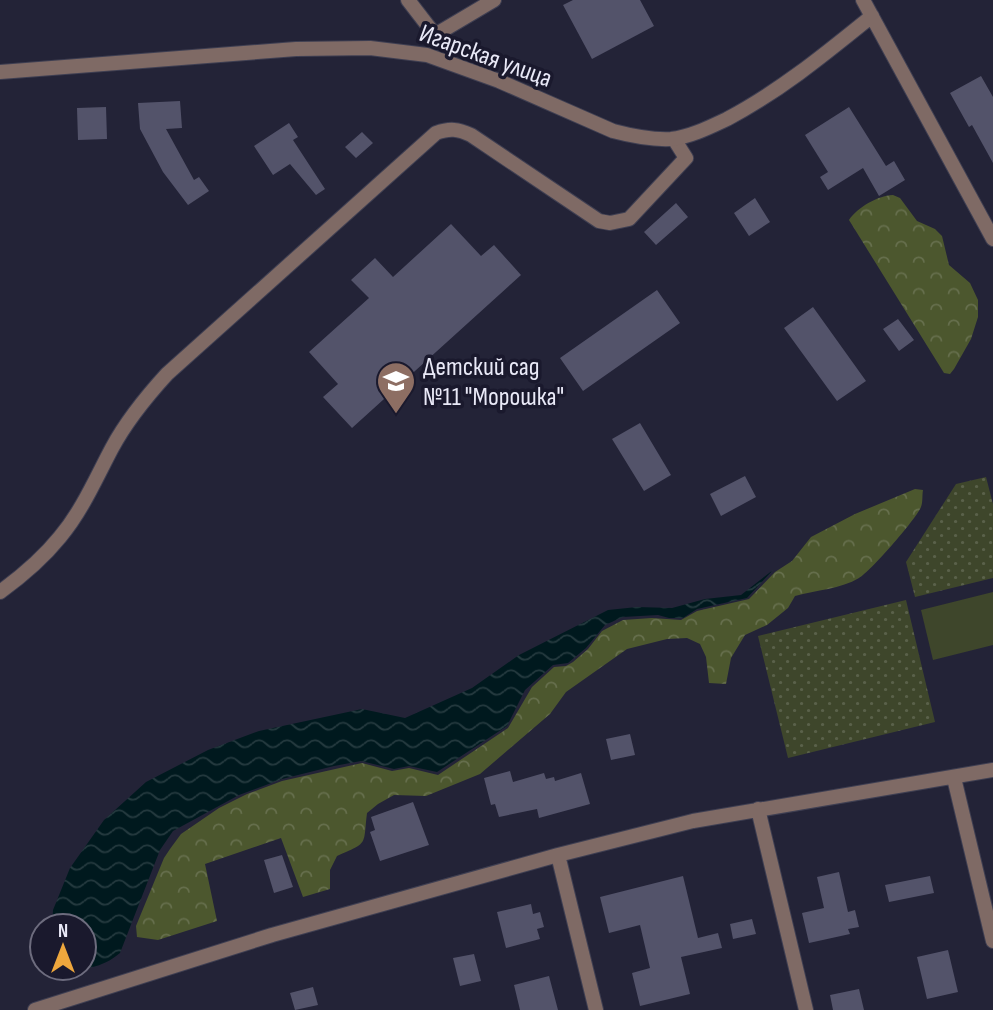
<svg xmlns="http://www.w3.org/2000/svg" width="993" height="1010" font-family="'Sofia Sans Condensed',sans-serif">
	<defs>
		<pattern id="forest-crowns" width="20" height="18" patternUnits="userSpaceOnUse" patternTransform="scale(1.75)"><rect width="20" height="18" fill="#4c572e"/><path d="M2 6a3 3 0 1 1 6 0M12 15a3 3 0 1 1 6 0" fill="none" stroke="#666f4d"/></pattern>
		<pattern id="park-dots" width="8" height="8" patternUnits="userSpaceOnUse" patternTransform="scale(1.75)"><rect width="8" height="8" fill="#3e462b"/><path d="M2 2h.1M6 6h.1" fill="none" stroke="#5a614a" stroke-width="1.8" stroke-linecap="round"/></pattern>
		<pattern id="water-waves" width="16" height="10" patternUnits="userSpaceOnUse" patternTransform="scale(1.75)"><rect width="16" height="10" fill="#00191e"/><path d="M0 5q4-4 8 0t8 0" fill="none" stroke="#253a3f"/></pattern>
	</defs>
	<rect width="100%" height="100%" fill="#232337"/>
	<path fill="#3e462b" d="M993,592V645L933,660L921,610Z"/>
	<path fill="url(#forest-crowns)" d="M893,195L900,198L917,221L935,229L942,236L949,265L970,283L978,300V317L971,339L954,369L950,374L944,373L849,220C858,207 877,196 893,195Z
		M915,489L923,490C922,495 923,502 921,507C917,518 870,572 859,578C841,589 816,590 795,596L788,608L767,625L745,635L731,658L726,684L709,683L706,657L700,644L687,638L667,639L627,649L566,692L550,714L480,774L426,796L394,795L378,804L367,813C363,846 369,842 337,856L330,870V889L303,897L281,838L205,864L217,921L158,940L137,937L136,926L164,858L170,849L181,834L219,808L247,794L282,781L362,763L392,771L409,768L438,775L508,728L532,687L554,667L566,666L573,662L588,649L602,631L623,620L652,618L681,620L697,611L749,599L775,572L792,561L811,537L855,514Z"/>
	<path fill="url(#park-dots)" d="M986,477L993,504V578L915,597L906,562L956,484Z
		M906,600L935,722L788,758L758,636Z"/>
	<path fill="url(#water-waves)" d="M773,570L747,598L697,609L683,618H669L658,615L623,617L605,625L586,648L568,663L553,665L525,690L507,726L437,772L409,766L394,769L361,761L334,766L282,779L239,795L173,831L160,850L120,953C101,969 84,969 61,970L58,968H84V926H52L53,910L70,868L104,820L146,782L208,750L259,731L362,709L405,718L472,688L519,655L608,610L637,607L672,608L705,599L741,595Z"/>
	<path fill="#53536a" d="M573,0H640L654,26L592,59L563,5Z
		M981,76L993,97V163L972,125L969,127L950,93Z
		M180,101L182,128L166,129L194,180L199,177L209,191L188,205L163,172L140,129L138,103Z
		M106,107L107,139L78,140L77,108Z
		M849,107L886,166L894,161L905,180L879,196L863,168L828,190L820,177L828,172L805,135Z
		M289,123L298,137L293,140L325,189L316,195L290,164L273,175L254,146Z
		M362,132L373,143L356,158L345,147Z
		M755,198L770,222L749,236L734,213Z
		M676,203L688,217L656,245L644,232Z
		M451,224L481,256L494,245L521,275L352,428L323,397L338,384L309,352L369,298L351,280L375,258L393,277Z
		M657,290L680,323L583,391L560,358Z
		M813,307L866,381L837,401L784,328Z
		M898,319L914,340L899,351L883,329Z
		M640,423L671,475L644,491L612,439Z
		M745,476L756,497L721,516L710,494Z
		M630,734L635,755L611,760L606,739Z
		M510,771L513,782L544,773L546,779L554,777L555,781L581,773L590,804L539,818L537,809L499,817L495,804L491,805L484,778Z
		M413,802L429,845L380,861L370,832L375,830L371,817Z
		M282,855L293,887L274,893L264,860Z
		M839,872L848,912L855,910L859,927L848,929L850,934L809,943L802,913L824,908L817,877Z
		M683,876L698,938L718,933L722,948L681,957L690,994L640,1006L632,973L650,968L640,925L609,933L600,897Z
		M930,876L934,893L889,902L885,885Z
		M531,904L533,914L540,912L544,927L537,929L540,939L506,948L497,912Z
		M752,919L756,934L733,939L730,924Z
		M948,950L958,992L927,999L917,957Z
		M474,954L481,981L460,986L453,958Z
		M549,976L558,1010H520L514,985Z
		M313,987L318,1005L295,1010L290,993Z
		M859,989L864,1010H833L830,995Z"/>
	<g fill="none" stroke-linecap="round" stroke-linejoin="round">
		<defs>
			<path id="minor" d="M408,0L435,35
				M435,35L494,0
				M0,592C22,576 43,558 60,537C82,511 96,478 112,448C127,420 146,397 167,374L436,133C450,128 458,129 471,135L599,221L610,223L629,219L686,158L674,139
				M954,778L993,941
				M758,809L806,1010
				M558,855L596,1010
				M35,1010L272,935L558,855L693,821L993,770"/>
			<path id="tertiary" d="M863,0L993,239
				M0,72L296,49L370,48L427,55L499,81L613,131C632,136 651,140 671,139C690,137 710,127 727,119C780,91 825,54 872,16"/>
		</defs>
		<use href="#minor" stroke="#3f3f52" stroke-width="16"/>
		<use href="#tertiary" stroke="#3f3f52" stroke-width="16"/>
		<use href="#minor" stroke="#7f6a65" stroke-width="14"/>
		<use href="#tertiary" stroke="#7f6a65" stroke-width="14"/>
	</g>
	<defs>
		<symbol id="school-pin" viewBox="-11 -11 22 30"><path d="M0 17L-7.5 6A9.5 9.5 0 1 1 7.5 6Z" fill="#8d6e63" stroke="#1a192d"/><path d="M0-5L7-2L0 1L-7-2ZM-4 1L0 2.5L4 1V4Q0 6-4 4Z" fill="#fff"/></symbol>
	</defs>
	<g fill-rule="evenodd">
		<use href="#school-pin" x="374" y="359" width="44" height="60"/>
	</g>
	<g text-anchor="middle" stroke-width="7" stroke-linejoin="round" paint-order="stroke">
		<g font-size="26" fill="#e9e9f7" stroke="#1a192d">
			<text transform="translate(486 55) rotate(20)" y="9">Игарская улица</text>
		</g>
		<g font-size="26" fill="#e9e9f7" stroke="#1a192d" text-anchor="start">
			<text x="423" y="375">Детский сад<tspan x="423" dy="30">№11 "Морошка"</tspan></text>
		</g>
	</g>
	<g transform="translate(63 947)"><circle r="33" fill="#1a192d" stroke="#6d6c7e" stroke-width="2"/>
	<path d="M0-5L12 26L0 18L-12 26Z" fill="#eea73d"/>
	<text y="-10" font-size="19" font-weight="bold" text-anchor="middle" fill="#e9e9f7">N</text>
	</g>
</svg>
